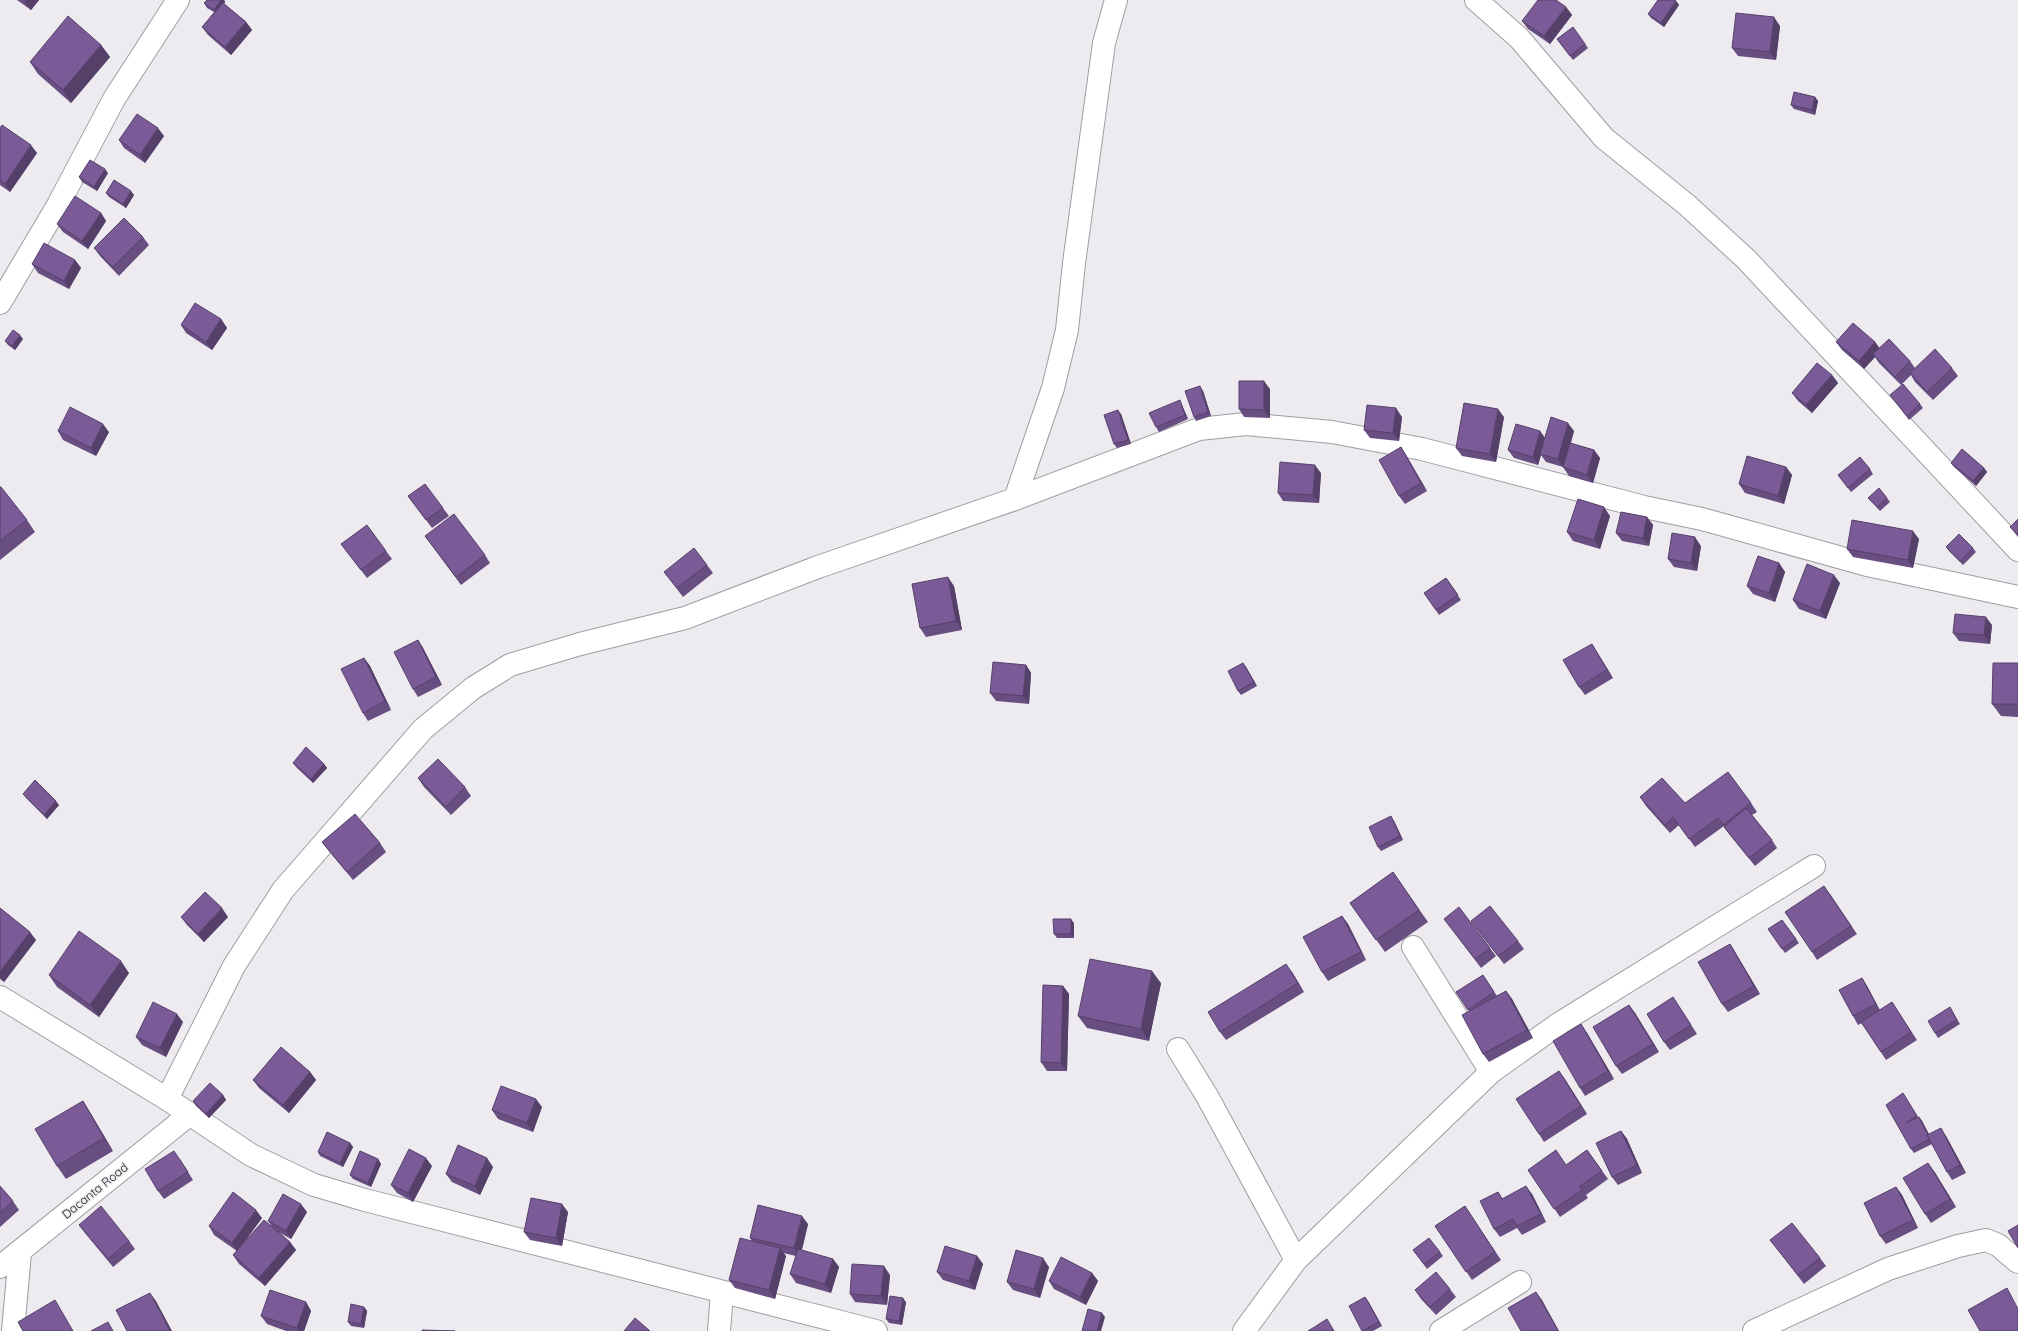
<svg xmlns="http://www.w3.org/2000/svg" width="2018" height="1331" font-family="Quicksand,sans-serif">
	<rect width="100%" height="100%" fill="#edebef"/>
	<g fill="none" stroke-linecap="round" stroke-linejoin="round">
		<defs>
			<path id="street" d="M1476,0L1519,38L1604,138L1687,205L1746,259L2018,550
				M0,303L58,205L114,99L178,0
				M1015,499L1053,388L1067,330L1074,263L1104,43L1116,0
				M1413,947L1491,1072
				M1178,1049L1207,1096L1296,1260
				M167,1099L234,966L283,890L423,729L473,688L510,665L580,644L685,618L818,567L1015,499L1199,429L1246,424L1332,432L1422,449L1644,507L1702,519L1867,565L2018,597
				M0,1267L189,1115
				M13,1331L20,1253
				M719,1331L722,1292
				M1244,1331L1296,1260L1491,1072L1560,1023L1814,866
				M1441,1331L1520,1282
				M1754,1331L1888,1269L1958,1246L1986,1240L1998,1245L2018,1262"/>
			<path id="secondary" d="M0,997L167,1099L251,1155L314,1185L365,1200L876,1331"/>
		</defs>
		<use href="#street" stroke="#9f9da1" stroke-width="24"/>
		<use href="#secondary" stroke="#9f9da1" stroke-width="24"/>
		<use href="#street" stroke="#fff" stroke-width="22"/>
		<use href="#secondary" stroke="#fff" stroke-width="22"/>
	</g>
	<path fill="#694e82" d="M17,0H39L31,10Z
		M207,0H224L225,2L224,4L246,22L252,30L231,55L208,35L202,27L214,12L207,8L204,3Z
		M1676,1L1679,5L1664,27L1651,18L1648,14Z
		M1566,7L1572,15L1550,44L1528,29L1522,21Z
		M1780,26L1776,60L1738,56L1732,48Z
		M1573,27L1588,48L1573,60L1557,39Z
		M101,45L110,57L71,103L38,74L30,62Z
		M1815,97L1818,101L1815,115L1794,109L1791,105Z
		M0,128L37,153L10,192L0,185Z
		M164,136L145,163L124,148L119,140Z
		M108,173L97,191L82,182L79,177Z
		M106,193L134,195L126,208L109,197Z
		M101,213L106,221L88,249L63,232L57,224Z
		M143,237L149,245L119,276L100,256L94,248Z
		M75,260L81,268L69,289L38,273L32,264Z
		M221,319L227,328L212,350L186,333L181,325Z
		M23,339L15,350L8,345L5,341Z
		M1836,342H1875L1879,348L1910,361L1915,368H1952L1958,376L1933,400L1915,382L1911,375L1901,385L1879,363L1875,357L1864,369L1842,350Z
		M1832,375L1838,383L1812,413L1798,401L1792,393Z
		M1270,389V418L1244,417L1239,409Z
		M1203,391L1211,416L1196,421L1194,417Z
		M1890,395L1920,404L1923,408L1909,420Z
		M1182,405L1188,419L1159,432L1156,427Z
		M1121,414L1131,444L1117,448L1114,444Z
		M1402,417L1399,441L1370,438L1364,430Z
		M1504,417L1496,462L1462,456L1456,448Z
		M58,431L109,432L96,456L63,440Z
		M1574,431L1571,443L1594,450L1600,458L1593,483L1569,476L1563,467L1546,462L1541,455L1538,465L1514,458L1508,450L1545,438Z
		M1401,447L1406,455L1427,491L1405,504L1399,496Z
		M1951,463L1984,468L1987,472L1976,486L1954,467Z
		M1786,467L1792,475L1784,504L1745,493L1739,484Z
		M1870,469L1873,474L1851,492L1838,475Z
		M1321,473L1319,503L1283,501L1278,493Z
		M0,487L27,520L35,532L0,560Z
		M408,496L443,508L449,516L432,528Z
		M1868,498H1887L1890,502L1880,511Z
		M1610,516L1600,549L1573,541L1567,532Z
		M1647,517L1653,525L1649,546L1622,541L1616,533Z
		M2018,519V537L2010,527Z
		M425,536L485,555L490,563L461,585Z
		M1919,539L1913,568L1853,557L1847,549Z
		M341,544L386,551L392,559L367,578Z
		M1701,546L1697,571L1674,567L1668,559Z
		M1946,547L1973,548L1976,552L1963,565L1949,551Z
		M1779,563L1785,572L1775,602L1753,594L1747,586Z
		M707,565L713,573L683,597L664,572Z
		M1446,578L1461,600L1439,615L1424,593Z
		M1840,583L1826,619L1799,609L1793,600Z
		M954,586L962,630L926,637L920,628Z
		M1992,625L1990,644L1959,641L1953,633Z
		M418,640L423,648L442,685L418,697L413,689Z
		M1597,652L1613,678L1585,695L1579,687Z
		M364,658L370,666L391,710L368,721L363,713Z
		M1243,663L1246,667L1257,686L1241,695L1238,691Z
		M2018,663V717L2001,716L1992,704Z
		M1026,665L1031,673L1029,704L996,701L990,693Z
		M293,763L324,764L327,768L313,783L296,767Z
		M418,778L465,787L471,796L451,815L424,787Z
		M23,794L59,805L47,819L26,798Z
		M1640,797L1685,803H1751L1757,812L1752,815L1772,840L1777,848L1755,866L1730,835L1724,827V826L1695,847L1679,825L1670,833L1646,806Z
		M1394,821L1403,840L1381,851L1378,847Z
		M322,842L380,843L386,852L353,880L328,850Z
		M1393,872L1428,922L1385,952L1350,903Z
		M1830,894L1857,934L1817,960L1812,952Z
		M0,908L36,940L4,982L0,979Z
		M1342,916L1348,924L1366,960L1328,981L1322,972Z
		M181,917H228L204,942L187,925Z
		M1444,919L1490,948L1496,956L1481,968Z
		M1782,920L1799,943L1785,953L1768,929Z
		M1471,921L1518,941L1524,949L1504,964Z
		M1074,923V938H1057L1054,934Z
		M1730,944L1735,952L1760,994L1728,1012L1722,1004Z
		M1292,972L1304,992L1226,1040L1220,1032Z
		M129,973L99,1017L57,987L49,975Z
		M1483,975L1497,996L1506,991L1512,999L1533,1038L1489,1062L1483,1054L1469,1011L1456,992Z
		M1862,978L1867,986L1880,1010L1892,1002L1917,1040L1886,1060L1862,1023L1858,1025L1853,1016Z
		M1161,983L1149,1041L1087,1028L1078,1016Z
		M1063,986L1069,994L1067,1071H1047L1041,1062Z
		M1673,997L1697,1034L1670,1050L1664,1042Z
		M1629,1005L1635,1013L1659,1052L1622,1074L1616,1066Z
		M1952,1011L1960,1024L1938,1038L1935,1033Z
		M183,1022L166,1057L142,1045L136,1037Z
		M1581,1024L1587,1033L1614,1079L1585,1096L1580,1088Z
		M1559,1071L1587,1114L1544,1142L1539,1134Z
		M310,1072L316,1080L289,1113L259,1088L253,1080Z
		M1903,1093L1918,1117H1919L1922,1121L1929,1134L1946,1136L1966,1173L1952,1180L1947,1172L1932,1144L1914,1153L1911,1149Z
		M223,1095L226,1100L209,1118L196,1106L193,1101Z
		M83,1101L91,1114L113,1151L66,1179L57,1166Z
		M542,1107L533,1132L498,1119L492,1110Z
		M1621,1131L1627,1139L1642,1173L1618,1185L1612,1177Z
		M350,1143L353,1147L343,1167L320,1156L318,1152Z
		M1587,1150L1608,1179L1586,1195L1588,1198L1560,1217L1528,1170L1566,1165Z
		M180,1159L193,1180L164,1199L158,1191Z
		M378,1159L381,1164L371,1187L353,1179L350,1175Z
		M432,1166L413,1202L397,1193L391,1185Z
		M493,1167L480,1195L452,1182L446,1174Z
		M1934,1171L1956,1207L1931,1223L1925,1214Z
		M0,1186L13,1201L19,1210L0,1227Z
		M1896,1187L1902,1195L1918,1228L1886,1244L1880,1236Z
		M1498,1192L1503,1199L1532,1194L1546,1222L1522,1235L1517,1228L1500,1237L1494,1229Z
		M1465,1206L1501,1260L1472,1280L1435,1226Z
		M307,1212L291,1239L278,1232L290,1242L296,1250L265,1286L239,1264L233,1255L237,1251L214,1235L209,1226L262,1218L242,1245L271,1225L268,1221Z
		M568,1212L562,1246L530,1240L524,1232Z
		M808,1224L802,1250L833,1259L839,1267L831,1293L796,1283L790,1274L796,1256L783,1253L786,1256L775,1299L735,1288L729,1280L752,1241L750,1238Z
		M79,1225L129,1241L135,1249L113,1267L85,1233Z
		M1770,1240L1820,1258L1826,1266L1804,1284Z
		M1413,1250L1440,1252L1443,1256L1427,1269Z
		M977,1256L983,1264L975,1290L943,1280L937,1272Z
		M1049,1267L1040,1298L1013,1290L1007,1282Z
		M1092,1273L1098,1281L1086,1305L1054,1289L1049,1281Z
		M890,1275L887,1305L855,1302L850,1294Z
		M1450,1289L1456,1297L1436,1315L1421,1299L1415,1290Z
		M1368,1301L1382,1326L1373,1331H1362Z
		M306,1302L311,1311L304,1331H286L267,1324L261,1316Z
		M906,1302L902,1325L889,1323L886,1319Z
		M364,1307L367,1311L364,1328L351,1326L348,1322Z"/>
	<path fill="#55406a" d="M27,0H39L31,10L25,2Z
		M221,0H224L225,2L217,14L214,10Z
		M1676,1L1679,5L1664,27L1661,23Z
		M1566,7L1572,15L1550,44L1544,36Z
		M1774,17L1780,26L1776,60L1770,52Z
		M246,22L252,30L231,55L225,47Z
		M101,45L110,57L71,103L63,90Z
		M1815,97L1818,101L1815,115L1812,110Z
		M158,128L164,136L145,163L140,155Z
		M31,145L37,153L10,192L5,184Z
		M105,169L108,173L97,191L94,187Z
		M131,191L134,195L126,208L123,204Z
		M101,213L106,221L88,249L82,241Z
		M75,260L81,268L69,289L64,281Z
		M221,319L227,328L212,350L206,342Z
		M20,335L23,339L15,350L12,346Z
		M1875,342L1881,350L1873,354L1875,357L1864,369L1859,361Z
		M1832,375L1838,383L1812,413L1806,405Z
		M1264,381L1270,389V418L1264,410Z
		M1200,386L1203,391L1211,416L1208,412Z
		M1180,400L1182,405L1188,419L1185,415Z
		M1396,408L1402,417L1399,441L1393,433Z
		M1498,409L1504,417L1496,462L1490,454Z
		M1118,410L1121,414L1131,444L1128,440Z
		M1568,423L1574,431L1563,467L1558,459Z
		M103,424L109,432L96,456L91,448Z
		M1540,431L1546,439L1540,454L1541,455L1538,465L1533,457Z
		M1401,447L1406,455L1427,491L1421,483Z
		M1594,450L1600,458L1593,483L1587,475Z
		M1315,465L1321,473L1319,503L1313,495Z
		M1786,467L1792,475L1784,504L1778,496Z
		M1984,468L1987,472L1976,486L1973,481Z
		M1604,507L1610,516L1600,549L1594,540Z
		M1647,517L1653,525L1649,546L1643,538Z
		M1913,531L1919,539L1913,568L1908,560Z
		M1695,537L1701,546L1697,571L1691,563Z
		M1779,563L1785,572L1775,602L1769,593Z
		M1834,575L1840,583L1826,619L1820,611Z
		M948,577L954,586L962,630L956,621Z
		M1986,617L1992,625L1990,644L1984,635Z
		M418,640L423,648L442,685L436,677Z
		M1592,644L1597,652L1613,678L1607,670Z
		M364,658L370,666L391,710L385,701Z
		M1243,663L1246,667L1257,686L1254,682Z
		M1026,665L1031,673L1029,704L1023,696Z
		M324,764L327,768L313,783L311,779Z
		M56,801L59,805L47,819L44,815Z
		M1391,816L1394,821L1403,840L1400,836Z
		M222,908L228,917L204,942L198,934Z
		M1342,916L1348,924L1366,960L1361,952Z
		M1071,919L1074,923V938L1071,934Z
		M30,932L36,940L4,982L0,977V972Z
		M1730,944L1735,952L1760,994L1754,986Z
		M121,961L129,973L99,1017L90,1005Z
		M1286,964L1292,972L1304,992L1298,983Z
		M1152,971L1161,983L1149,1041L1141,1029Z
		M1862,978L1867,986L1881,1013L1876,1004Z
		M1063,986L1069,994L1067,1071L1061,1063Z
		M1506,991L1512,999L1533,1038L1527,1030Z
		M1629,1005L1635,1013L1659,1052L1653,1044Z
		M177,1014L183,1022L166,1057L160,1048Z
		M1581,1024L1587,1033L1614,1079L1608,1071Z
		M1559,1071L1565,1079L1587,1114L1581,1106Z
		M310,1072L316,1080L289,1113L283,1105Z
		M223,1095L226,1100L209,1118L206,1114Z
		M536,1099L542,1107L533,1132L527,1123Z
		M83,1101L91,1114L113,1151L104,1138Z
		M1919,1117L1922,1121L1933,1143L1930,1139Z
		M1941,1128L1946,1136L1966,1173L1960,1165Z
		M1621,1131L1627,1139L1642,1173L1637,1165Z
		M350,1143L353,1147L343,1167L340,1163Z
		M426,1158L432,1166L413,1202L408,1193Z
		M487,1158L493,1167L480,1195L475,1186Z
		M378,1159L381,1164L371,1187L368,1183Z
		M1928,1163L1934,1171L1956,1207L1950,1199Z
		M1526,1186L1532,1194L1546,1222L1541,1214Z
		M1896,1187L1902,1195L1918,1228L1913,1220Z
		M301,1204L307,1212L291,1239L286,1231Z
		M562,1204L568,1212L562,1246L556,1238Z
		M256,1210L262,1218L237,1252L232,1243Z
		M802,1216L808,1224L800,1257L794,1248Z
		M290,1242L296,1250L265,1286L259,1278Z
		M780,1248L786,1256L775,1299L769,1290Z
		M977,1256L983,1264L975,1290L969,1281Z
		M1043,1258L1049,1267L1040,1298L1034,1289Z
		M833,1259L839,1267L831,1293L825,1284Z
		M884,1266L890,1275L887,1305L881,1296Z
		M1092,1273L1098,1281L1086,1305L1080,1297Z
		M1536,1292L1542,1300L1559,1331H1558Z
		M150,1293L156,1301L172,1331H170Z
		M1365,1297L1368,1301L1382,1326L1379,1322Z
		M903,1298L906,1302L902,1325L899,1321Z
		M306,1302L311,1311L304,1331H299L297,1328Z
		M364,1307L367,1311L364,1328L361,1324Z
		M1102,1313L1105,1317L1101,1331H1097Z"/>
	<path fill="#7a5b97" stroke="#55406a" d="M207,0H221L214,10L204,3Z
		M1538,0H1556L1566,7L1544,36L1522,21Z
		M1658,0H1675L1676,1L1661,23L1648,14Z
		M223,3L246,22L225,47L202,27Z
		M1736,13L1774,17L1770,52L1732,48Z
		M68,16L101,45L63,90L30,62Z
		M1573,27L1585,44L1570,56L1557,39Z
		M1794,92L1815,97L1812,110L1791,105Z
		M137,114L158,128L140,155L119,140Z
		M2,125L31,145L5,184L0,180V128Z
		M90,160L105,169L94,187L79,177Z
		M114,180L131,191L123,204L106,193Z
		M75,196L101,213L82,241L57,224Z
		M124,218L143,237L113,267L94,248Z
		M44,243L75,260L64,281L32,264Z
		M195,303L221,319L206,342L181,325Z
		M1853,323L1875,342L1859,361L1836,342Z
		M13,330L20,335L12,346L5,341Z
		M1889,339L1910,361L1895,377L1873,354Z
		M1935,349L1952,368L1927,392L1910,373Z
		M1817,363L1832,375L1806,405L1792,393Z
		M1239,381H1264V410L1239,409Z
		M1903,384L1920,404L1907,416L1890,395Z
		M1200,386L1208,412L1194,417L1185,391Z
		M1180,400L1185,415L1156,427L1149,413Z
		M1464,403L1498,409L1490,454L1456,448Z
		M1367,405L1396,408L1393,433L1364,430Z
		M70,407L103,424L91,448L58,431Z
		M1118,410L1128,440L1114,444L1104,415Z
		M1551,417L1568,423L1558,459L1540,454Z
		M1516,424L1540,431L1533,457L1508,450Z
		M1570,443L1594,450L1587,475L1563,467Z
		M1401,447L1421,483L1399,496L1379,460Z
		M1962,449L1984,468L1973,481L1951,463Z
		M1747,456L1786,467L1778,496L1739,484Z
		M1860,457L1870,469L1848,488L1838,475Z
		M1280,462L1315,465L1313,495L1278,493Z
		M425,484L443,508L426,520L408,496Z
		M0,487H1L27,520L0,541Z
		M1879,488L1887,498L1877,507L1868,498Z
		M1578,499L1604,507L1594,540L1567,532Z
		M1621,512L1647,517L1643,538L1616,533Z
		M454,514L485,555L456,577L425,536Z
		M2018,519V535L2010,527Z
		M1852,520L1913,531L1908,560L1847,549Z
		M367,525L386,551L361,570L341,544Z
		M1672,533L1695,537L1691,563L1668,559Z
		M1959,534L1973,548L1960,561L1946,547Z
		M694,548L707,565L677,588L664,572Z
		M1758,556L1779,563L1769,593L1747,586Z
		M1807,564L1834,575L1820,611L1793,600Z
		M948,577L956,621L920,628L912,584Z
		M1446,578L1458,595L1436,610L1424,593Z
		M1955,614L1986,617L1984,635L1953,633Z
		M418,640L436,677L413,689L394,652Z
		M1592,644L1607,670L1579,687L1563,660Z
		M364,658L385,701L363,713L341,669Z
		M993,662L1026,665L1023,696L990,693Z
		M1243,663L1254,682L1238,691L1228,671Z
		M1993,663H2018V704H1992Z
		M306,747L324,764L311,779L293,763Z
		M438,759L465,787L446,807L418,778Z
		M1728,772L1751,803L1723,825L1718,818L1689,839L1673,817L1665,825L1640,797L1662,778L1685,803Z
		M35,780L56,801L44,815L23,794Z
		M1746,808L1772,840L1749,858L1724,827Z
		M355,814L380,843L347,872L322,842Z
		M1391,816L1400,836L1378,847L1369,827Z
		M1393,872L1419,910L1376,940L1350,903Z
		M1824,886L1851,926L1812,952L1785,912Z
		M205,892L222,908L198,934L181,917Z
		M1490,906L1518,941L1498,956L1471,921Z
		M1459,907L1490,948L1475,959L1444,919Z
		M0,908L30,932L0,972Z
		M1342,916L1361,952L1322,972L1303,937Z
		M1053,919H1071V934H1054Z
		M1782,920L1796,939L1782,949L1768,929Z
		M79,931L121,961L90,1005L49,975Z
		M1730,944L1754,986L1722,1004L1698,962Z
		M1090,959L1152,971L1141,1029L1078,1016Z
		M1286,964L1298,983L1220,1032L1208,1012Z
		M1483,975L1494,992L1468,1010L1456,992Z
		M1862,978L1876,1004L1853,1016L1839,990Z
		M1043,985L1063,986L1061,1063L1041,1062Z
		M1506,991L1527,1030L1483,1054L1462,1015Z
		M1673,997L1691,1025L1664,1042L1647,1014Z
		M153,1002L177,1014L160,1048L136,1037Z
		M1892,1002L1911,1032L1881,1052L1861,1022Z
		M1629,1005L1653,1044L1616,1066L1593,1027Z
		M1950,1007L1957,1020L1935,1033L1928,1021Z
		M1581,1024L1608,1071L1580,1088L1553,1041Z
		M281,1047L310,1072L283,1105L253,1080Z
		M1559,1071L1581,1106L1539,1134L1516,1099Z
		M210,1083L223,1095L206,1114L193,1101Z
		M501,1086L536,1099L527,1123L492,1110Z
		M1903,1093L1917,1116L1906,1123L1919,1117L1928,1135H1927L1929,1139L1911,1149L1886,1105Z
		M83,1101L104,1138L57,1166L35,1129Z
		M1941,1128L1960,1165L1947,1172L1927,1135Z
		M1621,1131L1637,1165L1612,1177L1596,1143Z
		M327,1132L350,1143L340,1163L318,1152Z
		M458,1145L487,1158L475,1186L446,1174Z
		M409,1149L426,1158L408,1193L391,1185Z
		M1556,1150L1566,1165L1587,1150L1602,1171L1580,1186L1582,1190L1554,1209L1528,1170Z
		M174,1151L188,1172L158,1191L145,1169Z
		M360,1151L378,1159L368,1183L350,1175Z
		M1928,1163L1950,1199L1925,1214L1903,1178Z
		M0,1186L13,1201L0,1213Z
		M1526,1186L1541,1214L1517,1226L1513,1219L1494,1229L1480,1201L1498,1192L1502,1199Z
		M1896,1187L1913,1220L1880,1236L1864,1203Z
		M233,1192L256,1210L232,1243L209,1226Z
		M283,1194L301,1204L286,1231L268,1221Z
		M531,1198L562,1204L556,1238L524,1232Z
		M758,1205L802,1216L794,1248L750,1238Z
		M101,1206L129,1241L108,1259L79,1225Z
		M1465,1206L1495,1252L1466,1272L1435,1226Z
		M264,1220L290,1242L259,1278L233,1255Z
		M1792,1223L1820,1258L1798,1275L1770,1240Z
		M2018,1225V1248L2008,1231Z
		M740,1238L780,1248L769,1290L729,1280Z
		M1429,1238L1440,1252L1424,1264L1413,1250Z
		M945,1246L977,1256L969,1281L937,1272Z
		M798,1249L833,1259L825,1284L790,1274Z
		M1016,1250L1043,1258L1034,1289L1007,1282Z
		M1061,1257L1092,1273L1080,1297L1049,1281Z
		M852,1264L884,1266L881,1296L850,1294Z
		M1436,1272L1450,1289L1430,1307L1415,1290Z
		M2007,1288L2018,1309V1331H1980L1968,1310Z
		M270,1290L306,1302L297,1328L261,1316Z
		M1536,1292L1558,1331H1521L1508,1308Z
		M150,1293L170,1331H127L116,1310Z
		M890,1296L903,1298L899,1321L886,1319Z
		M1365,1297L1379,1322L1362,1331L1349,1306Z
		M55,1300L73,1331H23L18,1322Z
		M351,1304L364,1307L361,1324L348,1322Z
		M1088,1309L1102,1313L1097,1331H1082Z
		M635,1318L650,1331H624Z
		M1327,1319L1334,1331H1308Z
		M108,1322L113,1331H91Z
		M422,1330L455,1331H422Z"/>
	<g text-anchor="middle" stroke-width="3" stroke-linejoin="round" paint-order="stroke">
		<g font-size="12" fill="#19191a" stroke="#edebef">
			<text transform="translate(95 1191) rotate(-39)" y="4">Dacanta Road</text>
		</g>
	</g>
</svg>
